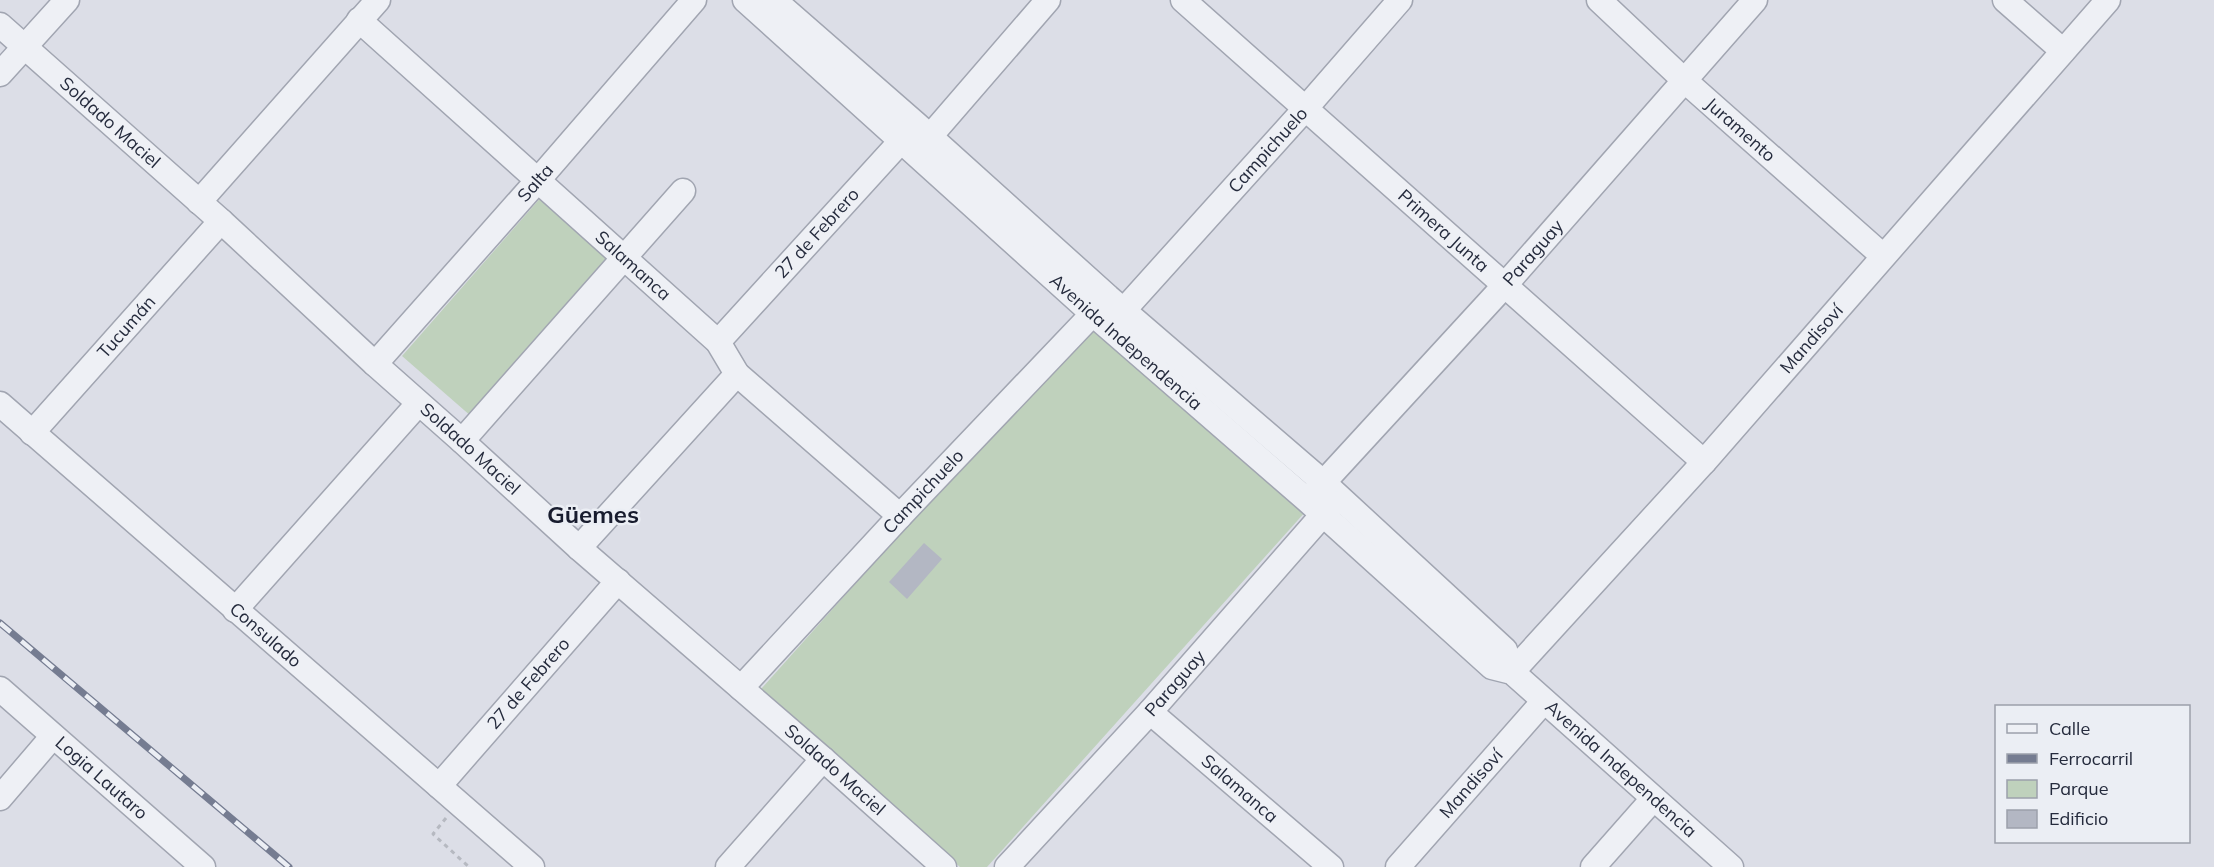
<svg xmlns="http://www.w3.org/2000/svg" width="2214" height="867" font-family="Mulish,sans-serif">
	<rect width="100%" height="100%" fill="#dcdee7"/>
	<path fill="#bfd1bc" d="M543,195L613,256L472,417L402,356Z
		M1091,320L1306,511L987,867H960L761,689Z"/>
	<path fill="#b3b7c3" d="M924,543L942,559L907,599L889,582Z"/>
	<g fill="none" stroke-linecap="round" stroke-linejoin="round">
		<defs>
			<g id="minor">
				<path id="s1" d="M745,0L1093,314L1307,500L1492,667L1512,672L1731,867"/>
				<path d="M774,0L916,124L1108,297L1324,483L1505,650L1512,672"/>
				<path id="s2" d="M1183,0L1704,462"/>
				<path id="s3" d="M1599,0L1684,80L1883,256"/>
				<path d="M2005,0L2063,51"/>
				<path id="s4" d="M359,20L718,342L737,374L900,516"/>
				<path id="s5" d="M0,25L221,221L375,364L462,441L579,548L823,759L944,867"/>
				<path d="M0,74L67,0"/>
				<path d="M920,148L1048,0"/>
				<path d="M199,202L378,0"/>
				<path id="s6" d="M1114,321L1305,109L1400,0"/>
				<path id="s7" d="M718,342L912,129"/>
				<path id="s8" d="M375,364L539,179L694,0"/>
				<path id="s9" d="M0,404L532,867"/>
				<path id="s10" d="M32,433L221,221"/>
				<path d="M462,441L683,191"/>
				<path id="s11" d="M1312,495L1505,285L1755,0"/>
				<path d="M579,548L737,374"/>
				<path d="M235,610L418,404"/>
				<path id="s12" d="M1512,672L1704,462L2108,0"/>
				<path id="s13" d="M741,688L900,516L1103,303"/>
				<path id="s14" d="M0,689L203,867"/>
				<path id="s15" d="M1150,712L1331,867"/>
				<path id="s16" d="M439,786L618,581"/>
				<path d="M0,798L53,736"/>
				<path d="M728,867L823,759"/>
				<path id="s17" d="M1007,867L1150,712L1333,503"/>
				<path id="s18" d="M1398,867L1544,701"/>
				<path d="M1593,867L1653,799"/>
			</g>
		</defs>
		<use href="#minor" stroke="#a1a5b1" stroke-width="27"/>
		<path stroke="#b6b9c1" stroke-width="3" stroke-dasharray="4.5 4.5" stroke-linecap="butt" d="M446,818L433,834L469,867"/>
		<use href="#minor" stroke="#eef0f5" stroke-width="24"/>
		<defs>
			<path id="rail" d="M0,623L289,867"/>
		</defs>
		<use href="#rail" stroke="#757c91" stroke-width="7"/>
		<use href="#rail" stroke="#ebeef4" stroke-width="4.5" stroke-dasharray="14" stroke-linecap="butt"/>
	</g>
	<g text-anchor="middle" stroke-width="5" stroke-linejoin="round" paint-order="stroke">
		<g font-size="18" fill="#252b3d" stroke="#ebeef4">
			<text dy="6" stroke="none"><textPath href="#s5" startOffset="147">Soldado Maciel</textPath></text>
			<text dy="6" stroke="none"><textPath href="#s3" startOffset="192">Juramento</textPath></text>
			<text dy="6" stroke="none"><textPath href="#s6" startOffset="230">Campichuelo</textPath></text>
			<text dy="6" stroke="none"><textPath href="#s8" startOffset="242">Salta</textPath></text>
			<text dy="6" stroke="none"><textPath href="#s2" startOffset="348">Primera Junta</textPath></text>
			<text dy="6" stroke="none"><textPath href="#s7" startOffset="147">27 de Febrero</textPath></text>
			<text dy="6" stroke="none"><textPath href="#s11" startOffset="328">Paraguay</textPath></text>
			<text dy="6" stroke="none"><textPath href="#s4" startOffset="368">Salamanca</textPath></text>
			<text dy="6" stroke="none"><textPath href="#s10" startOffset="142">Tucumán</textPath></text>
			<text dy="6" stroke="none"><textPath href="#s12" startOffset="448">Mandisoví</textPath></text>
			<text dy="6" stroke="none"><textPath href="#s1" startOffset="512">Avenida Independencia</textPath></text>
			<text dy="6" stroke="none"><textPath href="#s5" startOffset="633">Soldado Maciel</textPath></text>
			<text dy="6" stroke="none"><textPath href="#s13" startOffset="268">Campichuelo</textPath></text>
			<text dy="6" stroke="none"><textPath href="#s9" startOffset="352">Consulado</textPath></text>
			<text dy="6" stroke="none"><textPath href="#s17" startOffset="249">Paraguay</textPath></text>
			<text dy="6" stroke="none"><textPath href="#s16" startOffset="136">27 de Febrero</textPath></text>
			<text dy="6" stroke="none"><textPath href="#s5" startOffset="1119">Soldado Maciel</textPath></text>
			<text dy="6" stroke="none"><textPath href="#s1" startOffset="1168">Avenida Independencia</textPath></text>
			<text dy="6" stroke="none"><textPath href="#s14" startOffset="135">Logia Lautaro</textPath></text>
			<text dy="6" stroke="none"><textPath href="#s18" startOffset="111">Mandisoví</textPath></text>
			<text dy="6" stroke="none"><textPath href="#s15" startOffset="118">Salamanca</textPath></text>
		</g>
		<g font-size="24" font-weight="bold" fill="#181c2e" stroke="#ebeef4">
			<text x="593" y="523">Güemes</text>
		</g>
	</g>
	<rect x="1995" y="705" width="195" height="138" fill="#ebeef4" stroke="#9ca0ab" stroke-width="1.5"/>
	<rect x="2007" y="724" width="30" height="9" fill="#eef0f5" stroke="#9ca0ab" stroke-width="1.5"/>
	<text x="2049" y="735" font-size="18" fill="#252b3d">Calle</text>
	<rect x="2007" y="754" width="30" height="9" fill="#757c91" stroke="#9ca0ab" stroke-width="1.5"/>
	<text x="2049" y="765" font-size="18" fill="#252b3d">Ferrocarril</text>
	<rect x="2007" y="780" width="30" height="18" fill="#bfd1bc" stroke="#9ca0ab" stroke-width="1.5"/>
	<text x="2049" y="795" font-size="18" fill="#252b3d">Parque</text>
	<rect x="2007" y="810" width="30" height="18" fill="#b3b7c3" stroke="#9ca0ab" stroke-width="1.5"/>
	<text x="2049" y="825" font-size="18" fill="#252b3d">Edificio</text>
</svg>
